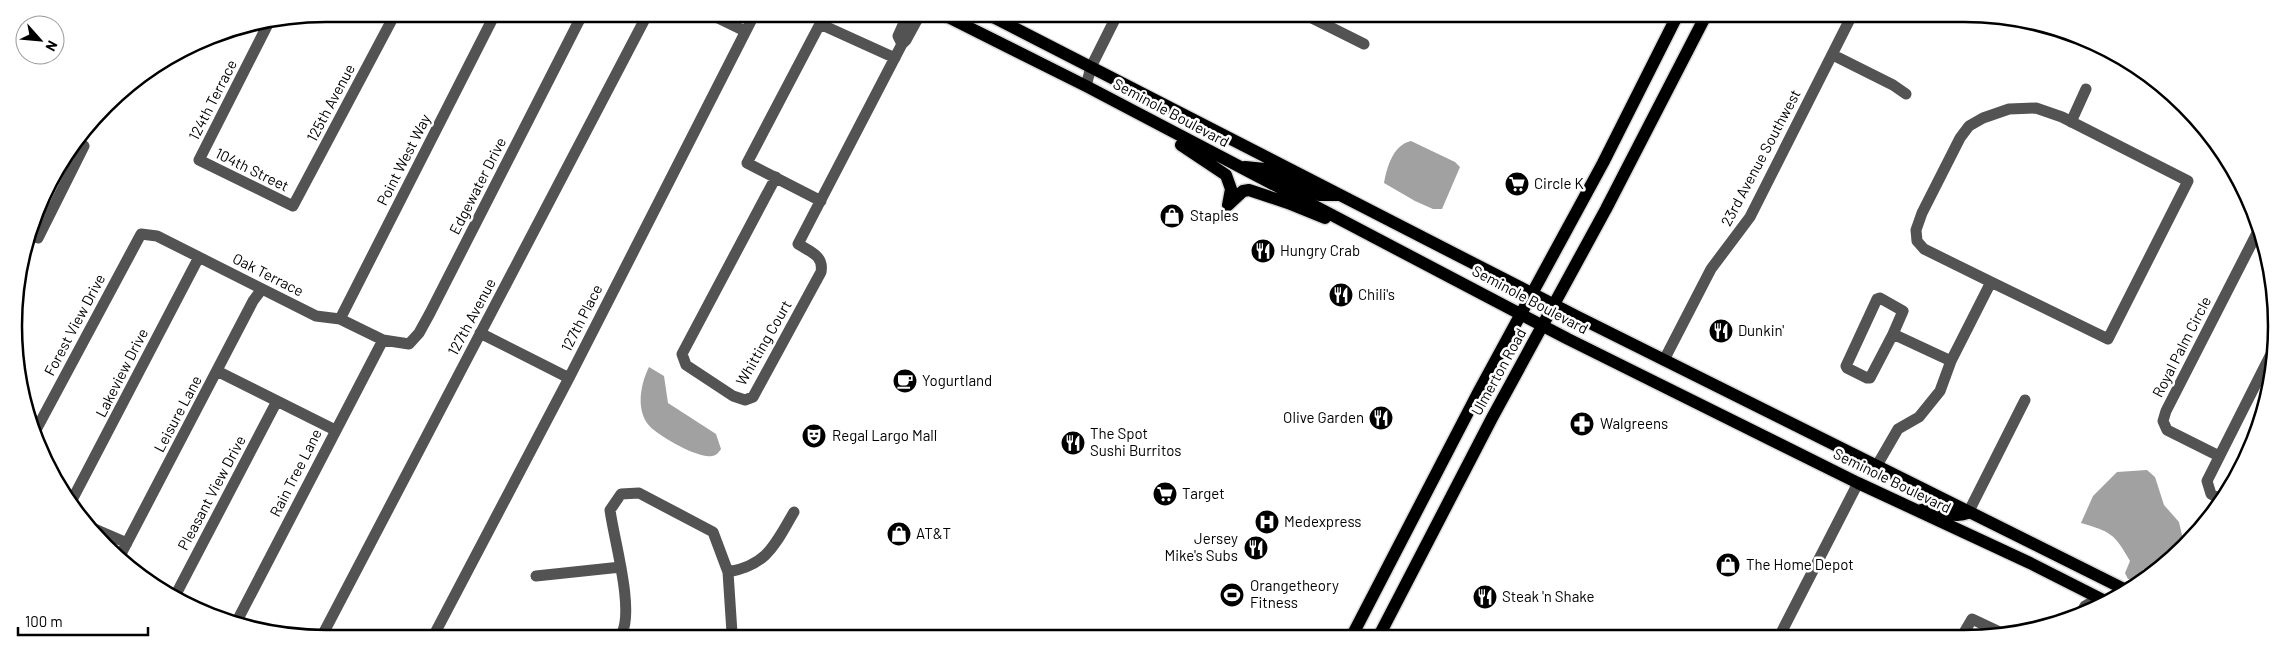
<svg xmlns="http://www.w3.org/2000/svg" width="2290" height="652" font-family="Barlow,sans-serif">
	<rect width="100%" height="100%" fill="#fff"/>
	<path fill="#a1a1a1" d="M1411,141L1455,162L1460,167L1442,209H1433L1415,201L1384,183C1387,167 1393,145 1411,141Z
		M649,367L664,376L668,403L716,434L721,449C719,452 716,456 712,456C698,459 654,434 647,423C636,407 641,383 649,367Z
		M2147,470L2155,477L2164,505L2179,522L2184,544C2171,559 2165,569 2144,569L2134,579H2128L2125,573L2130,561C2114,533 2111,532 2081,523L2093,496L2117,472Z"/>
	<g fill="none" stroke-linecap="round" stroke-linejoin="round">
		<defs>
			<path id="major" d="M946,16L1086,86L1568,339L1858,483L2030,563L2105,601
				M991,16L1576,316L2124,589
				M1181,145L1226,175L1231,189L1228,205
				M1245,167L1265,169L1320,195H1339
				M1228,205L1243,191L1249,190L1288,203L1325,218
				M1921,510C1938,506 1950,520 1968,513
				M1353,634L1479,391L1603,163L1676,18
				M1380,634L1492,418L1606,209L1704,19"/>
		</defs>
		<use href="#major" stroke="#dbdbdb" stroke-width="15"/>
		<path stroke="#535353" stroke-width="11" d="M712,15L745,31
			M1310,17L1364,44
			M267,26L199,160L293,206L395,14
			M902,44L898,36L907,16
			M1833,55L1893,85L1906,94
			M1086,86L1091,67L1116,17
			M2071,122L2086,89
			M776,177L682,354L686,365L733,396L745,400L753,397L821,272C824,256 811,252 798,244L902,44L906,40L918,18L917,16
			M821,201L747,163L820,24L895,58
			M33,236L38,238L84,146L80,144
			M340,319L495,14
			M480,333L569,378
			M1893,334L1870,378H1867L1847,368L1846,366L1877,299L1880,298L1903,311L1893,334L1951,361
			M1664,360L1711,269L1750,217L1850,19
			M217,371L335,430
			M36,430L141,234L157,236L316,316L340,319L383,340L409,344L419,333L430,313L582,15
			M2219,456L2167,430L2163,421L2166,411L2257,233
			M1876,467L1898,429L1919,417L1940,391L1951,361L1991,282L2108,339L2188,181L2062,117L2036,108L2009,109L1983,118L1969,126L1960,138L1922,213L1916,230L1917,241L1924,249L1991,282
			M2221,499L2211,494L2207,481L2270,356
			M71,502L199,257
			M1968,513L2025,400
			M90,527L127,543
			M121,554L253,301L262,289
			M728,572C768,565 775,544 794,512
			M536,576L621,567
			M174,598L277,401
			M2079,616L2085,606L2099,598
			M237,621L383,340
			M324,632L647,15
			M435,633L569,378L754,15
			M622,633C634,608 614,540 610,510L621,494L639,493L713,532L728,572L732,633
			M1780,635L1858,483
			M1962,636L1972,619L2006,635"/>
		<use href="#major" stroke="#000" stroke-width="12"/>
	</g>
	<defs>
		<symbol id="supermarket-disc" viewBox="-11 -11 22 22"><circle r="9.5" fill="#000" stroke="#fff"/><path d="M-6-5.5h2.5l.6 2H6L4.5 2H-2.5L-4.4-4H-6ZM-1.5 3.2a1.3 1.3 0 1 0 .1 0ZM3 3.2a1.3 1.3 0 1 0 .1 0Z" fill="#fff"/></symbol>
		<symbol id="shop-disc" viewBox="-11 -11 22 22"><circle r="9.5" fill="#000" stroke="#fff"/><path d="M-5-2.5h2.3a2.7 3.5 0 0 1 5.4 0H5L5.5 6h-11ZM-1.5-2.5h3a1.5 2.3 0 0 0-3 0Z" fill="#fff"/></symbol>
		<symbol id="restaurant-disc" viewBox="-11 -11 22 22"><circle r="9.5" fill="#000" stroke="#fff"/><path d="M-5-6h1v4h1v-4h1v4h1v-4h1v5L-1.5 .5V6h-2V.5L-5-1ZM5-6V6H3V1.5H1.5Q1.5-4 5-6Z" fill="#fff"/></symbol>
		<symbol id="cafe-disc" viewBox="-11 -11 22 22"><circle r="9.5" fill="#000" stroke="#fff"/><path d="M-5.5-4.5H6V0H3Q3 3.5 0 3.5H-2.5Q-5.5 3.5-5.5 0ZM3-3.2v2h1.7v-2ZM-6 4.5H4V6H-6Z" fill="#fff"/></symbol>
		<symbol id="pharmacy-disc" viewBox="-11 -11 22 22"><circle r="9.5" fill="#000" stroke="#fff"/><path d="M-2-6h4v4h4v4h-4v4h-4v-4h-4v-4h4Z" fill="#fff"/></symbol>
		<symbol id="theatre-disc" viewBox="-11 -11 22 22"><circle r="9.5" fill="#000" stroke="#fff"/><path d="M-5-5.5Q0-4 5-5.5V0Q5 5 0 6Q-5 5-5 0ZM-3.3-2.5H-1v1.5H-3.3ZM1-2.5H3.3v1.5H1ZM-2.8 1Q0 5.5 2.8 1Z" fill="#fff"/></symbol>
		<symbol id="hospital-disc" viewBox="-11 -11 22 22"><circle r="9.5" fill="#000" stroke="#fff"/><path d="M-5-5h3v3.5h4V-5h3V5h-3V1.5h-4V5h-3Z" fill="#fff"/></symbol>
		<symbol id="stadium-disc" viewBox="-11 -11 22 22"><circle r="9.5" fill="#000" stroke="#fff"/><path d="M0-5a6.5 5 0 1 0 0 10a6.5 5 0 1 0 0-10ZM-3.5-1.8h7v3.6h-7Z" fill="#fff"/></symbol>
	</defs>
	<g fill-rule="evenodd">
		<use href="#supermarket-disc" x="1503" y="170" width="28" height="28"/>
		<use href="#shop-disc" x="1158" y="202" width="28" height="28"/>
		<use href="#restaurant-disc" x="1249" y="237" width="28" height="28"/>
		<use href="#restaurant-disc" x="1327" y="281" width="28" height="28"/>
		<use href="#restaurant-disc" x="1707" y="317" width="28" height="28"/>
		<use href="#cafe-disc" x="891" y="367" width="28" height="28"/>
		<use href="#restaurant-disc" x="1367" y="404" width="28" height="28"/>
		<use href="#pharmacy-disc" x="1568" y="410" width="28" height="28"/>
		<use href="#theatre-disc" x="800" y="422" width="28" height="28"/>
		<use href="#restaurant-disc" x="1059" y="429" width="28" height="28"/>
		<use href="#supermarket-disc" x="1151" y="480" width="28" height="28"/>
		<use href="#hospital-disc" x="1253" y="508" width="28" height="28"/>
		<use href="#shop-disc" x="885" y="520" width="28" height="28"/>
		<use href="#restaurant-disc" x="1242" y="534" width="28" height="28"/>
		<use href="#shop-disc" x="1714" y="551" width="28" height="28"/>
		<use href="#stadium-disc" x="1218" y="581" width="28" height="28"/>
		<use href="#restaurant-disc" x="1471" y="583" width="28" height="28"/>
	</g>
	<g text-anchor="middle" stroke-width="5" stroke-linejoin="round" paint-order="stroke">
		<g font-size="15" fill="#000" stroke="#fff">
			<text transform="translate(213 100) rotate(-63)" y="5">124th Terrace</text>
			<text transform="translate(331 103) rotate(-62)" y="5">125th Avenue</text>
			<text transform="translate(1171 113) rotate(28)" y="5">Seminole Boulevard</text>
			<text transform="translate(1761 158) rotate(-62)" y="5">23rd Avenue Southwest</text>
			<text transform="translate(404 160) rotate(-63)" y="5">Point West Way</text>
			<text transform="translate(252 170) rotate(26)" y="5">104th Street</text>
			<text transform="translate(478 186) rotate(-63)" y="5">Edgewater Drive</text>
			<text transform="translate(268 275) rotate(27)" y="5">Oak Terrace</text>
			<text transform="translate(1530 300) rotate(28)" y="5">Seminole Boulevard</text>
			<text transform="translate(472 317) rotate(-62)" y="5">127th Avenue</text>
			<text transform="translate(582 318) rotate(-63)" y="5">127th Place</text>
			<text transform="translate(75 325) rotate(-62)" y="5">Forest View Drive</text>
			<text transform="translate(764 343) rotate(-60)" y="5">Whitting Court</text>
			<text transform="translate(2182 347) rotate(-63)" y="5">Royal Palm Circle</text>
			<text transform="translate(1499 372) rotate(-61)" y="5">Ulmerton Road</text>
			<text transform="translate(122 373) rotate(-63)" y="5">Lakeview Drive</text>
			<text transform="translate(178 414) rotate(-62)" y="5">Leisure Lane</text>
			<text transform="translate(296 473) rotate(-63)" y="5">Rain Tree Lane</text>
			<text transform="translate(1892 481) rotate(26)" y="5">Seminole Boulevard</text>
			<text transform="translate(212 493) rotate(-62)" y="5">Pleasant View Drive</text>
		</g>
		<g font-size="15" fill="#000" stroke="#fff" text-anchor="start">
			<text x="1534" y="189">Circle K</text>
			<text x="1190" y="221">Staples</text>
			<text x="1280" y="256">Hungry Crab</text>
			<text x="1358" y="300">Chili's</text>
			<text x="1738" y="336">Dunkin'</text>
			<text x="922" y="386">Yogurtland</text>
			<text x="1364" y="423" text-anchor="end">Olive Garden</text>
			<text x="1600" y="429">Walgreens</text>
			<text x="1090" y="439">The Spot<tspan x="1090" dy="17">Sushi Burritos</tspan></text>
			<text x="832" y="441">Regal Largo Mall</text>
			<text x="1182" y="499">Target</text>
			<text x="1284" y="527">Medexpress</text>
			<text x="916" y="539">AT&amp;T</text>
			<text x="1238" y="544" text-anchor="end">Jersey<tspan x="1238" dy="17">Mike's Subs</tspan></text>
			<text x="1746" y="570">The Home Depot</text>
			<text x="1250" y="591">Orangetheory<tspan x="1250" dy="17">Fitness</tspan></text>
			<text x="1502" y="602">Steak 'n Shake</text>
		</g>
	</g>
	<path d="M0 0H2290V652H0ZM326 22H1964A304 304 0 0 1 2268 326V326A304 304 0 0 1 1964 630H326A304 304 0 0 1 22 326V326A304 304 0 0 1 326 22Z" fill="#fff" fill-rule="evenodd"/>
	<path fill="none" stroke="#000" stroke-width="2.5" d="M326 22H1964A304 304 0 0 1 2268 326V326A304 304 0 0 1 1964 630H326A304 304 0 0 1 22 326V326A304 304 0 0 1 326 22Z"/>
	<g transform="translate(40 40) rotate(117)"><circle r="24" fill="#ffffff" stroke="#999999"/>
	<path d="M0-4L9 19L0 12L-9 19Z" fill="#000000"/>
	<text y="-8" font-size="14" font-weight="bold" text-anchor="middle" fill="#000000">N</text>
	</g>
	<path d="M18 627v8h130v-8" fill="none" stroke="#000000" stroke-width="2.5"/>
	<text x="25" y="627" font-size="15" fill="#000000" stroke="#ffffff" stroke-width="4" paint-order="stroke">100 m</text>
</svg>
